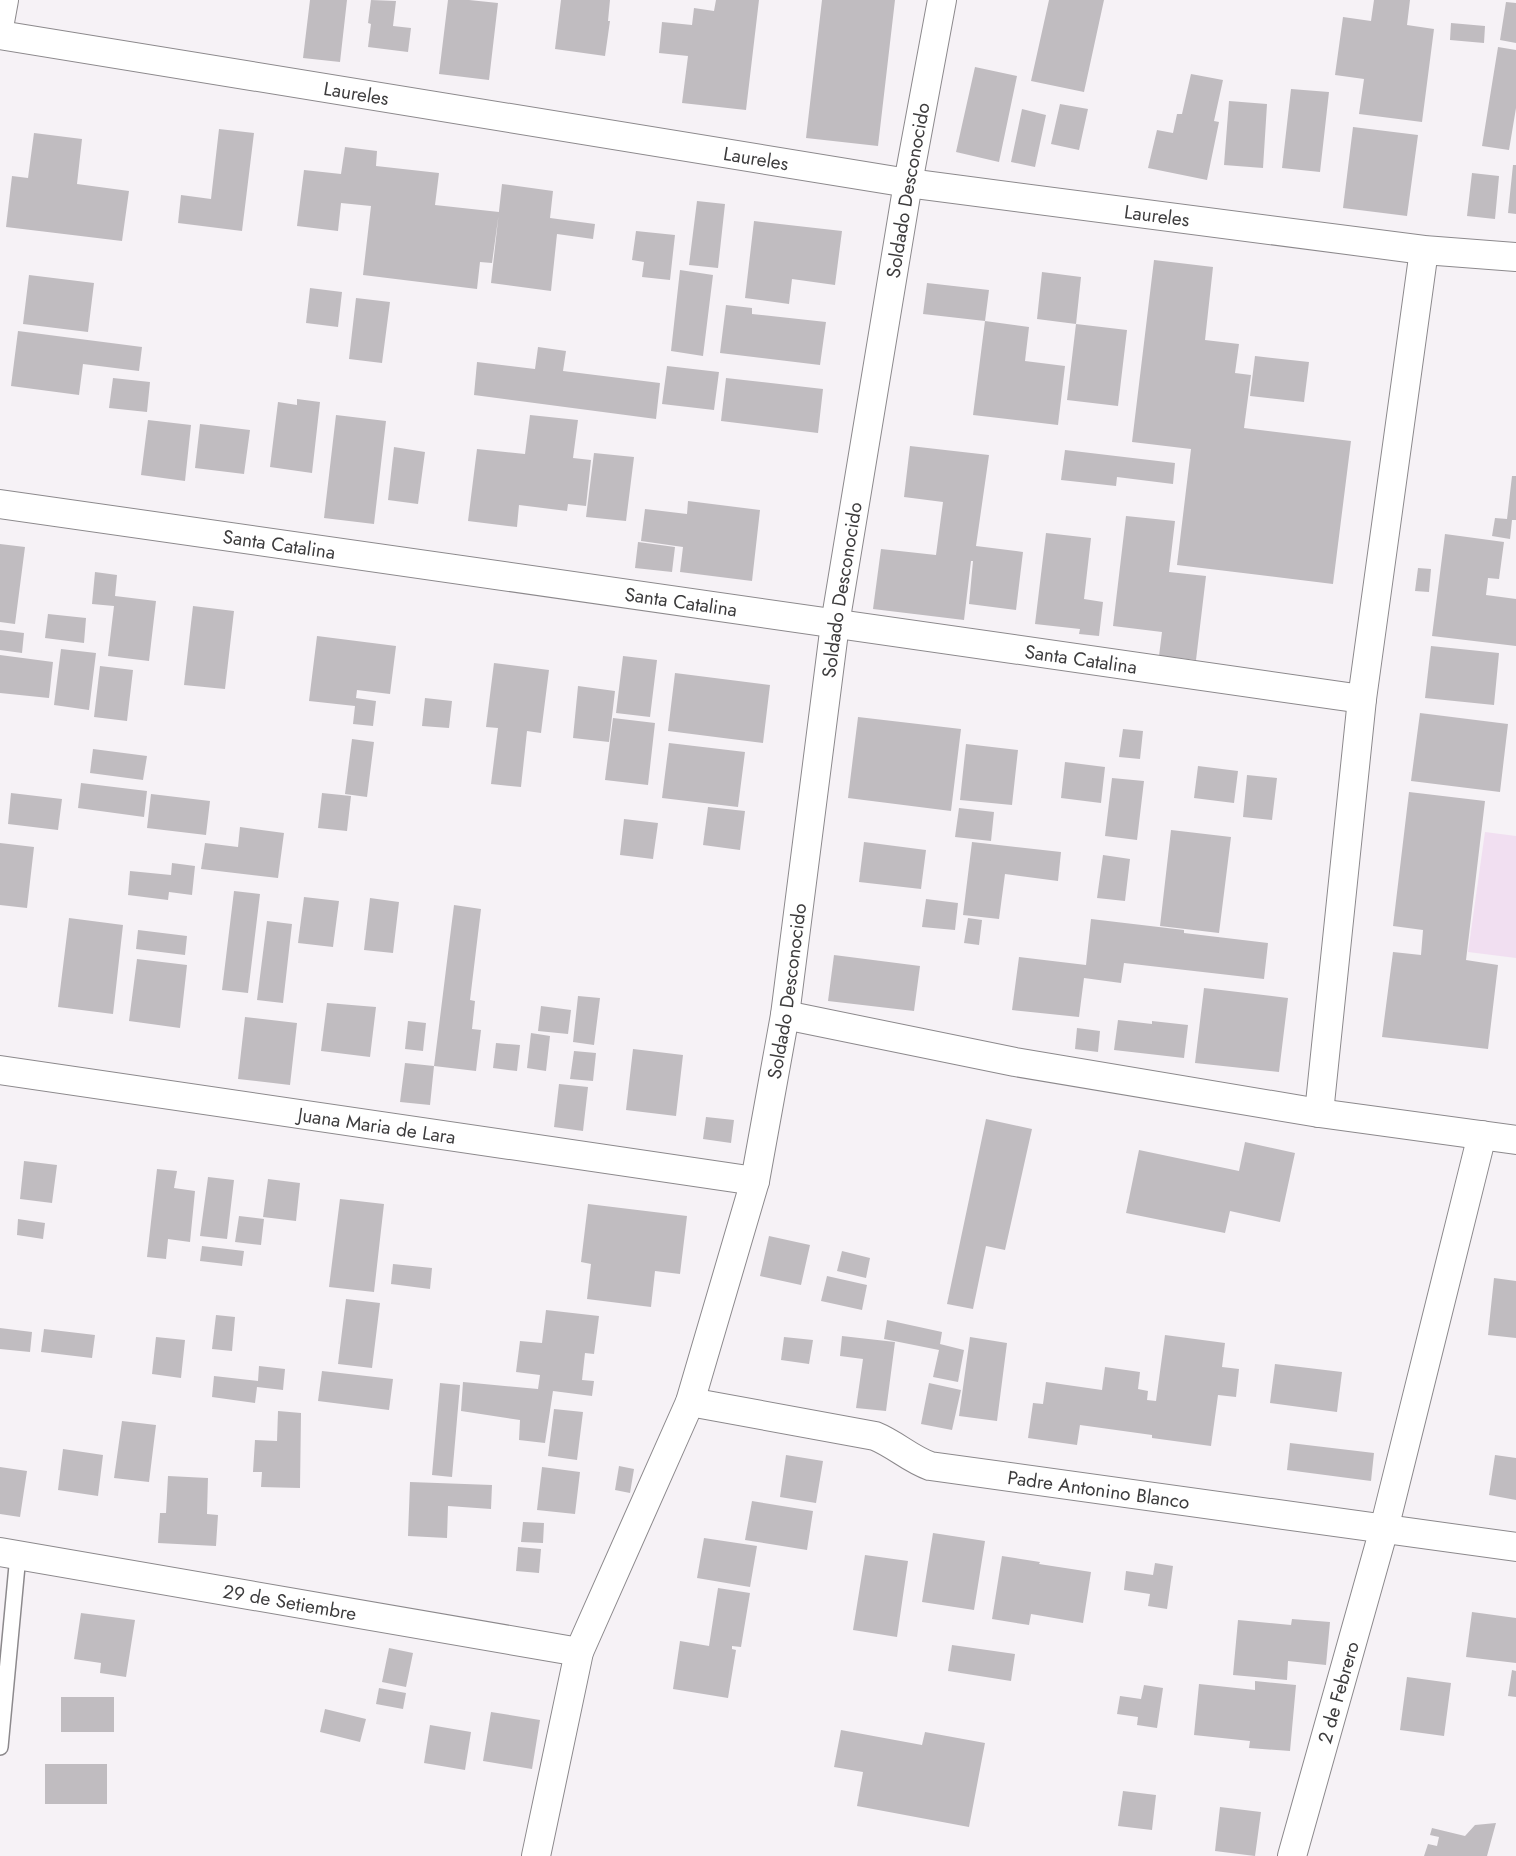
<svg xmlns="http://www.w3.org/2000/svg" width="1516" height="1856" font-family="Jost,sans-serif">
	<rect width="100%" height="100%" fill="#f6f2f6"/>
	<path fill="#f1dff1" d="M1485,832L1516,836V958L1468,952Z"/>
	<path fill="#c0bcc0" d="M310,0H347L340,62L303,58Z
		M371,0L396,1L393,26L411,28L408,52L368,47L371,24L368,23Z
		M448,0H469L498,3L489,80L439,74Z
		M561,0H610L608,21H610L605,56L555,49Z
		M716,0H759L746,110L682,103L688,56L659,53L662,22L692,25L694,8L714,11Z
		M822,0H895L878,146L806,138Z
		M1049,0H1104L1084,92L1031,81Z
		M1374,0H1410L1407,25L1434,29L1422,122L1359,114L1364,79L1335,75L1343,17L1371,21Z
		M1506,2L1516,3V43L1500,40Z
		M1451,23L1485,26L1484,43L1450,40Z
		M1498,47L1516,50V108L1509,150L1482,146Z
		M975,67L1017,76L999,162L956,152Z
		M1191,74L1223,80L1214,121L1219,122L1207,180L1148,168L1157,130L1173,133L1177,114H1182Z
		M1291,89L1329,92L1320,172L1282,168Z
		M1229,101L1267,104L1263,168L1224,165Z
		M1060,104L1088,109L1079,150L1051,144Z
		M1022,109L1046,115L1035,167L1011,162Z
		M1353,127L1418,135L1407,216L1343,208Z
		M219,129L254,133L242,231L178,223L181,195L211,199Z
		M34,133L82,139L77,184L129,191L122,241L6,227L12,176L28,178Z
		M345,147L377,151L376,166L439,173L435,205L499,212L492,263L480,262L477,289L363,275L371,206L341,203L338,231L297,226L304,170L341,174Z
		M1513,165H1516V214L1508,213Z
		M1472,173L1499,176L1495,219L1467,216Z
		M502,184L553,191L550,218L595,224L593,239L557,234L551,291L491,283Z
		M697,201L725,204L718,268L689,265Z
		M754,221L842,231L835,285L792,279L789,304L745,298Z
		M636,231L675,235L670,280L642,277L644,262L632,260Z
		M1154,260L1213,267L1205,340L1239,344L1235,373L1251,375L1244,428L1351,441L1333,584L1177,565L1191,449L1132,442Z
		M680,270L713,275L703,356L671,351Z
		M1042,272L1081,277L1076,324L1037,319Z
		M29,275L94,283L88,332L23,324Z
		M927,283L989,290L985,321L923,314Z
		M310,288L342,292L338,327L306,323Z
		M356,298L390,302L382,363L349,359Z
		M726,305L752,308V314L826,322L820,365L720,353Z
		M985,321L1029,327L1025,361L1065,366L1058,425L973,415Z
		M1076,324L1127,330L1118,406L1067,400Z
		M18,331L142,347L139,371L83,364L79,395L11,386Z
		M538,347L566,351L563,371L660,383L656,419L474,395L477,362L535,369Z
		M1255,356L1309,362L1304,402L1250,396Z
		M667,366L719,372L714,410L662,404Z
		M113,378L150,382L147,412L109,408Z
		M726,378L823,389L818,433L721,421Z
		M297,399L320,402L312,473L270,467L278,402L297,405Z
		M336,415L386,421L374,524L324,518Z
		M530,415L578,420L573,458L591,460L586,506L568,504L567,511L519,505L517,527L468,521L477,449L525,454Z
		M148,420L191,425L185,481L141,475Z
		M200,424L250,430L244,474L195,468Z
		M910,446L989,455L976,546L1023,552L1016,610L969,604L973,561H971L964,620L873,609L881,549L936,555L943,502L904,497Z
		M394,447L425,452L418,504L388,500Z
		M1065,450L1175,463L1173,484L1117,477L1116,486L1061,480Z
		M594,453L634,457L626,521L586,517Z
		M1512,476H1516V520H1512L1510,539L1492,536L1495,518L1507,519Z
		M688,501L760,510L752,581L680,572L683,547L641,541L645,509L687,514Z
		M1126,516L1175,521L1169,572L1206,576L1196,660L1159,656L1162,632L1113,626Z
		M1046,533L1091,538L1084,599L1103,602L1099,636L1079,634L1080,629L1035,624Z
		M1445,534L1504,542L1499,579L1488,578L1486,595L1516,599V646L1432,636Z
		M638,542L675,547L672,572L635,568Z
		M0,544L25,547L15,624L0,622Z
		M1418,568L1431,569L1429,592L1415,591Z
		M95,572L117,575L115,596L156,601L149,661L108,656L114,606L92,604Z
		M193,606L234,611L225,689L184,685Z
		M48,614L86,618L84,643L45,638Z
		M0,630L24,633L22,653L0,650Z
		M317,636L396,646L390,694L357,690L356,698L376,701L373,726L353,724L355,706L309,701Z
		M1431,646L1499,653L1494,705L1425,698Z
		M61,649L96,653L89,710L54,705Z
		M0,655L53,662L49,698L0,693Z
		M623,656L657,660L650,717L616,713Z
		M494,663L549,670L541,733L527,731L521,787L491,784L498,728L486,727Z
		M100,666L133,670L127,721L94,717Z
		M675,673L770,685L763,743L668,731Z
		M578,686L615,691L609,742L573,738Z
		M425,698L452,701L449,728L422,726Z
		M1420,713L1508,724L1500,792L1411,781Z
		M858,717L961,729L951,811L848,798Z
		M613,718L655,723L648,785L605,780Z
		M1123,729L1143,731L1140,759L1119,757Z
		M352,739L374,742L367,797L345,794Z
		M669,743L745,752L738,807L662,798Z
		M966,744L1018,750L1012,805L960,800Z
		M93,749L147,756L143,780L90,773Z
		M1065,762L1105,767L1101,803L1061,798Z
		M1198,766L1238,771L1234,803L1194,798Z
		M1247,775L1277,778L1272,820L1243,817Z
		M1112,778L1144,781L1137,840L1105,836Z
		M81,783L147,791L144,817L78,808Z
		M1409,792L1485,801L1466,960L1498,965L1488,1049L1382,1037L1393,952L1421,955L1423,930L1393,926Z
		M11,793L62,799L58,830L8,824Z
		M322,793L351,796L347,831L318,828Z
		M151,794L210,801L206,835L147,828Z
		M708,807L745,811L740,850L703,845Z
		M959,808L994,812L991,841L955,837Z
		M624,819L658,823L653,859L620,855Z
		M240,827L284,833L278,878L201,869L205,843L238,847Z
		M1171,830L1231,837L1219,933L1160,926Z
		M864,842L926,850L921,889L859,882Z
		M972,842L1061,852L1058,881L1005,874L999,919L963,915Z
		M0,843L34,847L27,908L0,905Z
		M1103,855L1130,859L1125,901L1097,898Z
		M172,863L195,866L192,895L169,892L168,900L128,895L130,871L171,875Z
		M234,891L260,894L248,993L222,990Z
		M304,897L339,901L333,947L298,943Z
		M370,898L399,902L393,953L364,950Z
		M926,899L958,903L955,930L922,927Z
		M454,905L481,909L470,1000L475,1001L472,1029L481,1030L476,1071L434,1066L430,1105L400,1102L405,1063L434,1066Z
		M69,918L123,925L113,1014L58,1007Z
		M968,918L982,920L979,945L964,943Z
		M1091,919L1184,930V933L1268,943L1264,979L1124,963L1121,983L1084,978L1079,1017L1012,1010L1019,957L1086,965Z
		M267,921L292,924L283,1003L257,1000Z
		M138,930L187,936L185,955L136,949Z
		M834,955L920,966L914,1011L828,1001Z
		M137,959L187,965L180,1028L129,1021Z
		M1204,988L1288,998L1279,1072L1195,1063Z
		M578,996L600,998L594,1045L573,1042Z
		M327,1003L376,1007L370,1057L321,1051Z
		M541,1006L571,1010L568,1034L538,1031Z
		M245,1017L297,1023L290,1085L238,1079Z
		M1118,1020L1152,1024V1021L1188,1025L1184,1058L1114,1050Z
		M408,1021L426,1023L423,1051L405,1049Z
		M1077,1028L1100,1031L1098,1052L1075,1049Z
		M531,1033L550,1036L546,1071L527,1068Z
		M496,1043L520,1045L517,1071L493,1068Z
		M633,1049L683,1055L676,1116L626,1110Z
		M574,1051L596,1053L593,1081L570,1079Z
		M559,1084L588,1087L583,1131L554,1127Z
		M706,1117L734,1120L731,1143L703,1139Z
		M986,1119L1032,1129L1005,1250L986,1246L973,1309L947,1304Z
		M1245,1142L1295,1153L1280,1222L1230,1211L1225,1233L1126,1213L1139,1150L1239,1171Z
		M24,1161L57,1165L52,1203L20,1199Z
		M157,1169L177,1171L174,1188L195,1191L190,1242L168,1239L166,1259L147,1257Z
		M208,1177L234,1180L227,1239L200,1236Z
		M268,1179L300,1183L296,1221L263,1217Z
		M340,1199L384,1204L374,1292L329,1287Z
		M588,1204L687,1216L680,1274L655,1271L651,1307L587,1299L591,1264L581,1262Z
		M239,1216L264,1219L261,1245L235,1242Z
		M18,1219L45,1223L43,1239L17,1235Z
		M769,1236L810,1245L801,1285L760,1276Z
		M202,1246L244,1251L242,1266L200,1261Z
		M842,1251L870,1258L866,1278L837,1271Z
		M393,1264L432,1268L430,1289L391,1284Z
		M827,1276L867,1285L862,1310L821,1301Z
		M1494,1278L1516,1281V1338L1488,1335Z
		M346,1299L380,1303L372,1368L338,1364Z
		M546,1310L599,1316L594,1354L585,1353L582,1380L594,1381L592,1396L553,1391L545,1443L519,1440L520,1420L461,1411L463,1382L538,1389L540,1375L516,1372L520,1341L542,1343Z
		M216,1315L235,1317L232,1351L212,1349Z
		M887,1320L942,1332L940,1344L964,1350L958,1382L933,1377L939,1350L884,1339Z
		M0,1328L32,1332L30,1352L0,1349Z
		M44,1329L95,1335L92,1358L41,1352Z
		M1165,1335L1225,1343L1222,1367L1239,1369L1236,1397L1218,1395L1211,1446L1152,1438V1435L1080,1425L1077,1445L1028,1438L1033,1403L1043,1404L1046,1382L1102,1390L1105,1367L1140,1372L1138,1389L1148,1391L1147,1400L1156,1401Z
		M842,1336L895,1342L886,1411L856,1408L863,1359L840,1356Z
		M156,1337L185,1340L181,1378L152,1374Z
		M784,1337L813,1340L809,1364L781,1360Z
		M970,1337L1007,1343L997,1421L959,1416Z
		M1275,1364L1342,1372L1337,1412L1270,1403Z
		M259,1366L285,1369L283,1390L257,1387L255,1403L212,1397L214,1376L258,1381Z
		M322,1371L393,1379L389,1410L318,1401Z
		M440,1383L460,1385L452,1477L432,1475Z
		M929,1383L961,1390L952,1430L921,1424Z
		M554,1409L583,1412L577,1460L548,1456Z
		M278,1411L301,1413L300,1488L261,1487L262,1472H253L255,1440L277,1441Z
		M122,1421L156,1425L149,1482L114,1478Z
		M1290,1443L1374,1453L1371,1481L1287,1470Z
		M63,1449L103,1455L98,1496L58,1490Z
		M786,1455L823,1461L816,1503L780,1497Z
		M1495,1455L1516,1458V1500L1489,1495Z
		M619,1466L634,1469L630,1493L615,1490Z
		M0,1467L27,1471L20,1517L0,1514Z
		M542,1467L580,1472L575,1514L537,1510Z
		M168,1476L208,1478L207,1514L218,1515L216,1546L158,1543L160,1513H166Z
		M410,1482L492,1485L491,1509L448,1506L447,1538L408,1536Z
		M752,1501L813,1511L807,1550L745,1540Z
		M523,1522L544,1523L543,1543L521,1542Z
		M933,1533L985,1541L974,1610L922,1602Z
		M704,1538L757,1546L750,1587L697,1578Z
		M518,1547L541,1549L539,1573L516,1571Z
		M865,1555L908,1561L897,1637L853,1630Z
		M1002,1556L1040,1562L1039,1564L1091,1572L1083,1623L1031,1614L1029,1625L992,1619Z
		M1155,1563L1173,1566L1167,1609L1148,1606L1150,1594L1124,1590L1126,1571L1153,1575Z
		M718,1588L750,1593L741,1647L732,1646V1649L736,1650L728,1698L673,1689L680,1641L709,1646Z
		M1472,1612L1516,1618V1663L1466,1657Z
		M81,1613L135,1620L126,1677L100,1673L101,1663L74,1659Z
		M1292,1619L1330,1622L1326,1665L1288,1661L1287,1680L1233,1675L1238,1620L1291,1625Z
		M952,1645L1015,1654L1011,1681L948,1671Z
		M389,1648L413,1653L406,1687L382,1682Z
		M1512,1670L1516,1671V1697L1508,1696Z
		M1407,1677L1451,1683L1444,1736L1400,1730Z
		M1255,1681L1296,1685L1290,1751L1249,1748L1250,1741L1194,1735L1199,1684L1255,1690Z
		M1144,1685L1163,1688L1157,1728L1137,1725L1138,1717L1117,1714L1120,1696L1141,1699Z
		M379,1688L406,1693L403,1709L376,1704Z
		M61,1697H114V1732H61Z
		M325,1709L366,1719L360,1742L320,1732Z
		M491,1712L540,1720L532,1769L483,1761Z
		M430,1725L471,1732L465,1770L424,1763Z
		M841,1730L922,1745L925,1732L985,1743L969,1827L857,1806L863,1772L834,1767Z
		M45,1764H107V1804H45Z
		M1123,1791L1156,1795L1152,1830L1118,1826Z
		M1220,1807L1261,1812L1255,1856L1215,1851Z
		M1496,1823L1487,1856H1424L1428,1844L1437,1846L1439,1837L1430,1835L1432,1828L1465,1836L1475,1825Z"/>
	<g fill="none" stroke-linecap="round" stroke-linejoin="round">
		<defs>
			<path id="service" d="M0,1747L18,1555"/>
			<g id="minor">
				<path d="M0,22L4,0"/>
				<path id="s1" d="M0,35L908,183L1424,250L1516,257"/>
				<path id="s2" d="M0,504L1362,699"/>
				<path d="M785,1015L1015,1062L1319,1113L1516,1140"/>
				<path id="s3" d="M0,1070L755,1181"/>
				<path d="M1319,1113L1362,699L1424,250"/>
				<path id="s4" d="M690,1402L875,1436C895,1444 910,1459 930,1466L1516,1547"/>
				<path id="s5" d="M0,1552L579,1652"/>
				<path id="s6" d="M536,1856L579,1652L690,1402L755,1181L785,1015L835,624L908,183L942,0"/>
				<path id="s7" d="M1292,1856L1384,1529L1482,1135"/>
			</g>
		</defs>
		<use href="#service" stroke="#8c898c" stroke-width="18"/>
		<use href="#minor" stroke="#8c898c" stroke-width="30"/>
		<use href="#service" stroke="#fff" stroke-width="15"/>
		<use href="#minor" stroke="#fff" stroke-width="28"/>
	</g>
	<g text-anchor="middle" stroke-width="4" stroke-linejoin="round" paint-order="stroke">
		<g font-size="19" fill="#3d3c3d" stroke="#fff">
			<text dy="7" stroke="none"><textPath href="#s1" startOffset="361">Laureles</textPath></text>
			<text dy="7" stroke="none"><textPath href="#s1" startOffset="766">Laureles</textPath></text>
			<text dy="7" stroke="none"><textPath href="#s6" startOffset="1715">Soldado Desconocido</textPath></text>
			<text dy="7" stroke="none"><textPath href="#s1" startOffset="1171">Laureles</textPath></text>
			<text dy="7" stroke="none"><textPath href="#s2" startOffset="282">Santa Catalina</textPath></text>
			<text dy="7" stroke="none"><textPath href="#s6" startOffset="1310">Soldado Desconocido</textPath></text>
			<text dy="7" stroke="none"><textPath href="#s2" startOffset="688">Santa Catalina</textPath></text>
			<text dy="7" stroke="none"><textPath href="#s2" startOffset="1092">Santa Catalina</textPath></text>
			<text dy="7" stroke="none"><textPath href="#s6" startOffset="905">Soldado Desconocido</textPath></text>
			<text dy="7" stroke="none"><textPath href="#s3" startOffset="381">Juana Maria de Lara</textPath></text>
			<text dy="7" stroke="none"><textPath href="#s4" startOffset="421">Padre Antonino Blanco</textPath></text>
			<text dy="7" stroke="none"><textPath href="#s5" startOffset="294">29 de Setiembre</textPath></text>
			<text dy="7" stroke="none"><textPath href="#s7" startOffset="170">2 de Febrero</textPath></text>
		</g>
	</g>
</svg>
